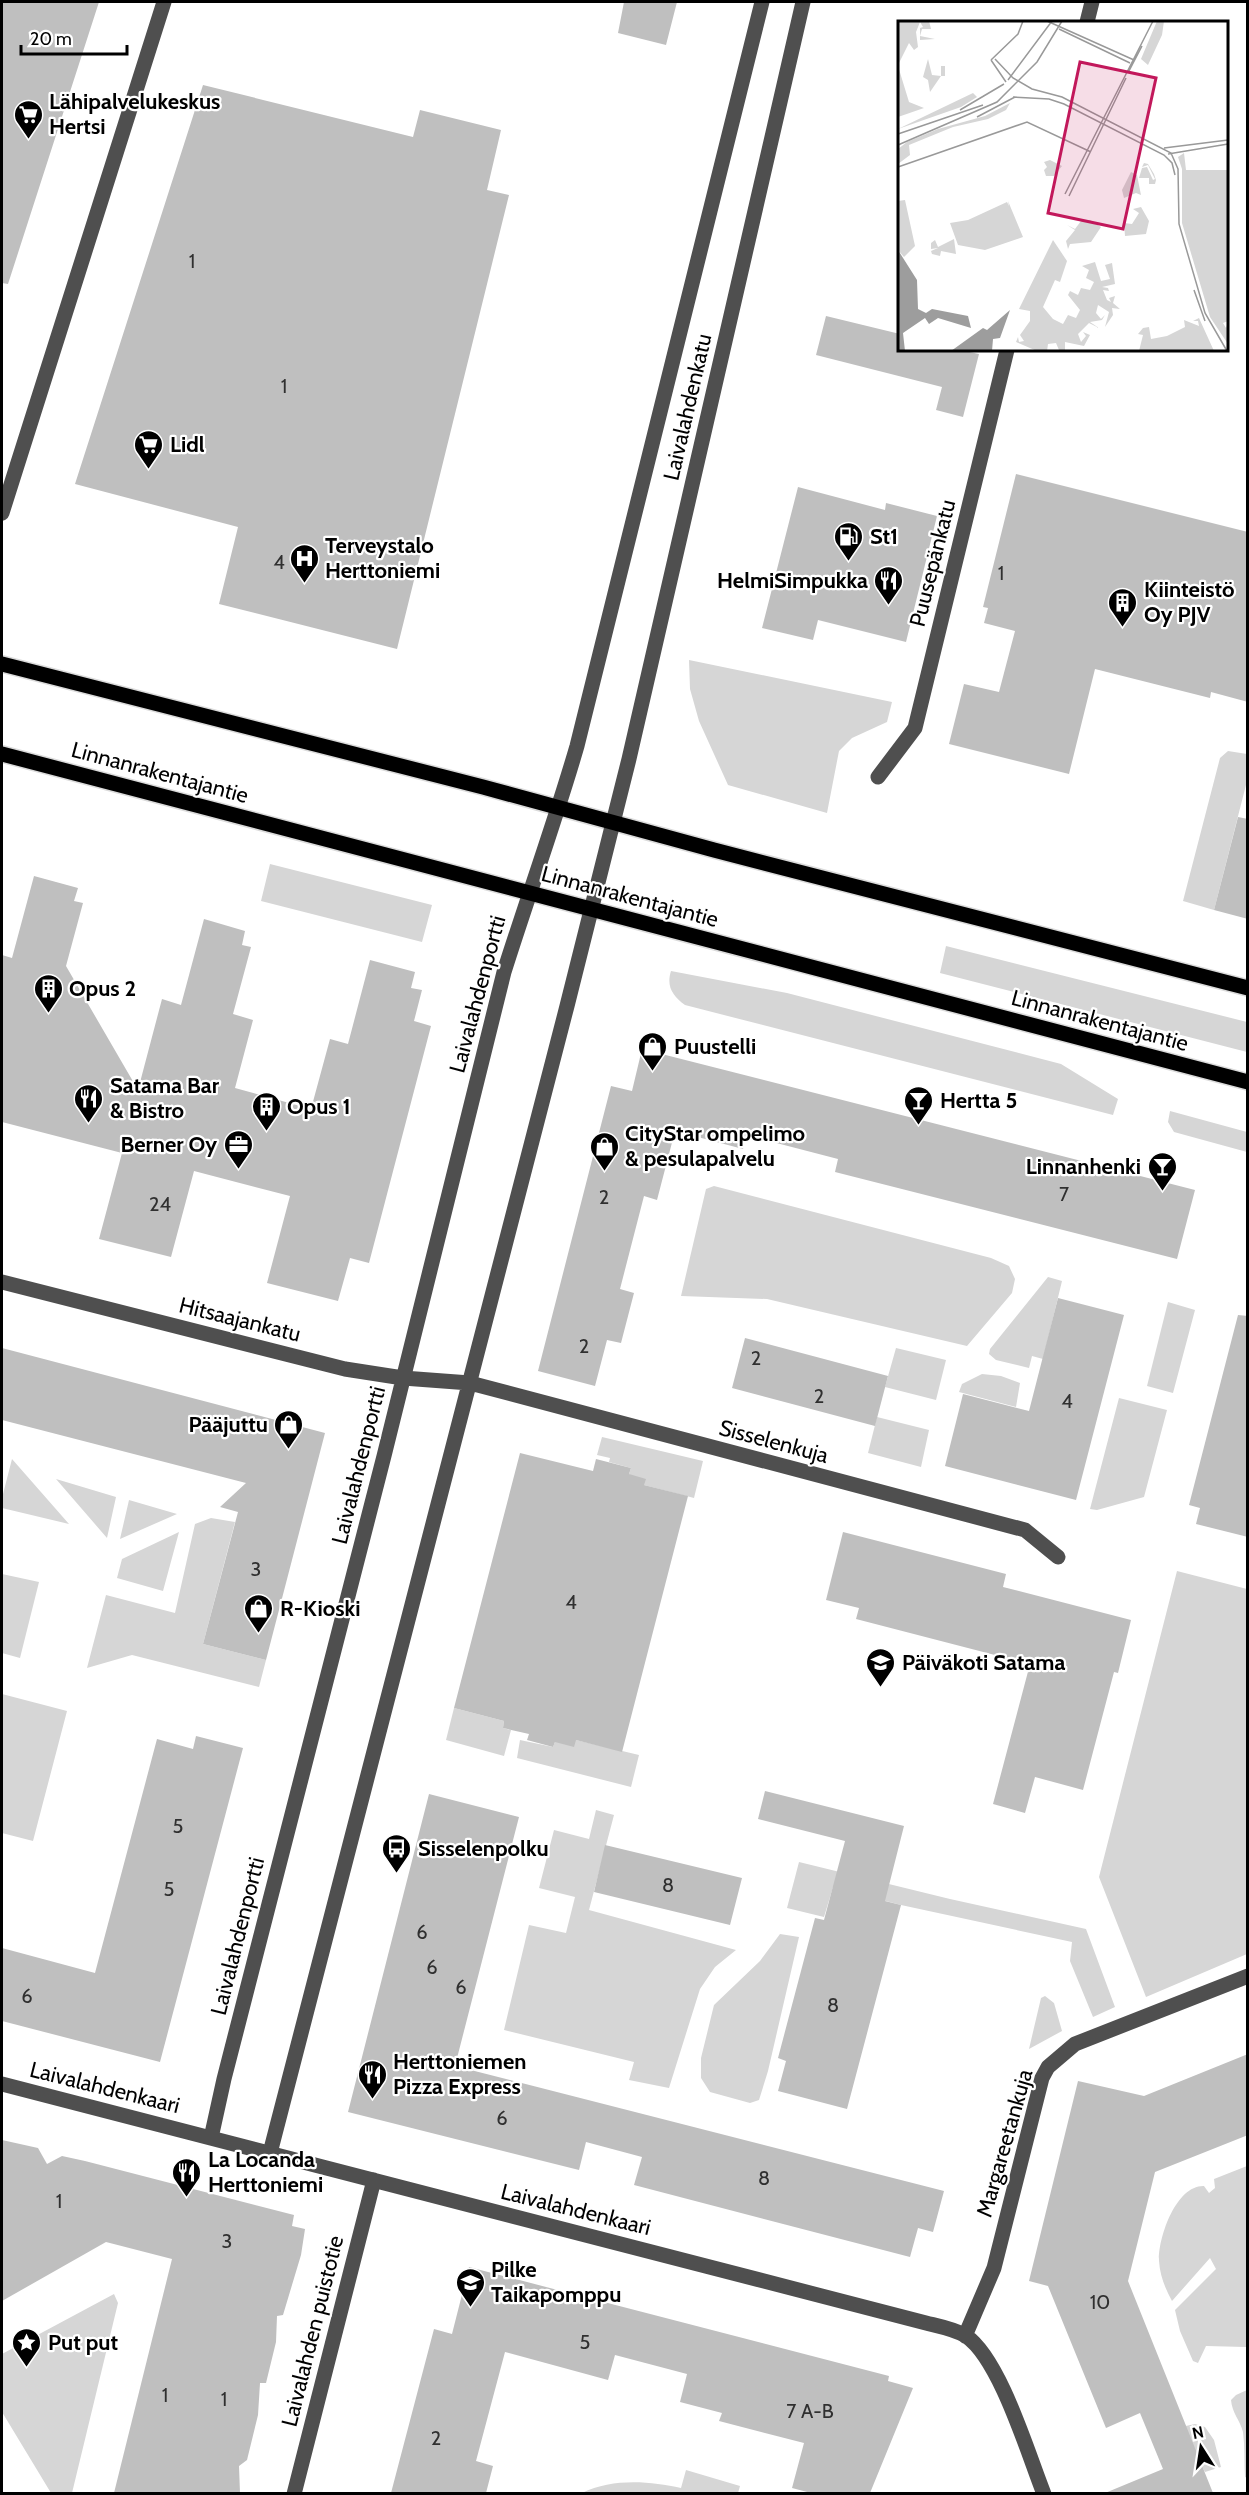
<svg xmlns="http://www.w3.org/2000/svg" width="1249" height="2495" font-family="Cabin,sans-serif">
	<rect width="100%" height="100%" fill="#fff"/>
	<path fill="#d6d6d6" d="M689,660L892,702L887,722L852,738L839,751L827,813L728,785L699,721L690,689Z
		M1228,751L1247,754V781L1214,910L1183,901L1220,758Z
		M270,864L432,905L422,942L261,901Z
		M946,946L1247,1022V1052L940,973Z
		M671,971L787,993L1061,1064L1118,1099L1113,1115L685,1005C673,996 666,987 671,971Z
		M1170,1111L1247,1132V1152L1174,1132L1168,1122Z
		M714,1186L991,1258L1009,1266L1015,1279L1012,1293L967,1346L767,1299L681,1296L706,1189Z
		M1048,1277L1062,1281L1043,1359L1032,1356L1029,1368L996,1360L989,1354L990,1349Z
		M1168,1302L1195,1310L1173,1393L1147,1386Z
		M896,1348L946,1360L936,1400L885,1387Z
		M982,1374L1001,1376L1020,1383L1016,1407L959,1392L962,1384Z
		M1119,1398L1167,1410L1144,1497L1097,1510L1090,1509Z
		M877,1417L929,1430L921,1467L868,1453Z
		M602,1437L703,1461L694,1498L644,1485L629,1474L631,1468L609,1462L610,1458L597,1455Z
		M12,1459L69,1524L2,1508V1498Z
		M56,1479L116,1497L107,1538Z
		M129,1500L177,1514L120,1539Z
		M211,1518L235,1522L203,1644L266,1660L259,1687L132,1655L87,1668L106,1595L175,1613L195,1524Z
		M179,1532L163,1591L117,1578L122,1559Z
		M1177,1571L1247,1589V1954L1146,1997L1099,1877Z
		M2,1574L39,1582L20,1658L2,1653Z
		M2,1694L67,1711L33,1841L2,1833Z
		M454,1708L504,1721L503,1728L511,1730L504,1756L446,1740Z
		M520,1740L553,1747L555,1742L576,1740L639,1755L631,1787L517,1758Z
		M596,1810L614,1815L589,1910L736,1950L715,1967L700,1989L669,2088L629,2080L634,2062L504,2030L529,1925L566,1933L575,1897L539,1888L554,1830L589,1839Z
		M799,1862L950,1899L1086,1929L1115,2007L1093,2017L1070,1961L1072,1942L901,1905L833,1887L824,1917L787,1908Z
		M780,1934L799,1937L768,2071L759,2100L750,2103L710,2092L701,2078V2058L714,2005L760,1961Z
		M1045,1996L1054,2003L1062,2031L1029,2049L1041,1998Z
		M1247,2166V2352L1246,2347L1206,2346L1198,2363L1193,2361L1180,2331L1175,2310L1216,2269L1210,2258L1172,2301C1165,2288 1160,2276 1159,2261C1158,2238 1176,2185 1204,2186L1209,2193L1215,2188L1214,2179Z
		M114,2294L118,2303L72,2493H51L2,2412V2354Z
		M1247,2390V2478L1245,2477C1244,2462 1245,2447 1243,2432C1240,2420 1232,2413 1231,2400L1236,2395Z
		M1195,2424L1205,2427L1214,2440L1221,2467L1205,2472L1181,2427Z
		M686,2470L740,2486L738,2493H582C612,2478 650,2481 681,2488Z"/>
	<path fill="#bfbfbf" d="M2,2H99L8,284L2,283Z
		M624,2H677L666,45L618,33Z
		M203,85L413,137L420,110L501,130L487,190L509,195L397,649L219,604L238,527L75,484Z
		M826,316L900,334V350H960L979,354L963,417L936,410L942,387L816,355Z
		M1016,474L1248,532V702L1211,692L1210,698L1095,669L1069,774L949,744L964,684L999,692L1015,631L984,623L988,608L983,607Z
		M798,487L885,510L886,503L937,516L906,642L818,620L813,640L762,628Z
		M1238,817L1248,819V919L1214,910Z
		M34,876L78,888L74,901L83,903L66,966L138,1090L162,999L181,1005L204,919L245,931L242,945L251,947L233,1014L253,1020L235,1088L311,1109L330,1039L348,1044L370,960L415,972L411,988L422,990L414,1021L431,1026L369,1263L350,1258L338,1301L267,1283L290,1196L194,1171L171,1257L99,1239L122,1153L2,1122V955L12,958Z
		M642,1049L1195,1190L1177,1259L835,1172L838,1159L746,1135L743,1149L675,1131L657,1200L644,1196L620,1289L634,1293L621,1343L607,1340L595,1386L538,1371L611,1086L632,1091Z
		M1058,1298L1124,1315L1076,1500L945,1466L963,1394L1029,1411Z
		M1238,1315L1248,1316V1537L1196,1524L1200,1508L1189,1505Z
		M745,1338L888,1376L875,1426L732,1388Z
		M2,1348L325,1433L266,1660L203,1644L238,1512L220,1507L246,1483L2,1420Z
		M520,1453L593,1471L596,1459L631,1468L629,1474L646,1479L644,1485L688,1496L622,1752L576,1740L574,1747L555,1742L553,1747L527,1740L529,1734L503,1728L504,1721L454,1708Z
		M843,1532L1006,1574L1003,1587L1131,1620L1118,1673L1114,1672L1083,1790L1035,1777L1025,1813L993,1804L1030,1664L856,1619L859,1608L826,1600Z
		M196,1736L243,1748L160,2062L2,2021V1948L95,1973L157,1739L193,1749Z
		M765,1791L904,1826L885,1901L901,1905L847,2109L778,2091L786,2061L778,2058L815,1918L824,1920L845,1841L758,1819Z
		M429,1794L519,1817L455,2066L944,2191L933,2232L918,2228L910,2257L634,2185L642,2157L586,2142L579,2170L348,2112Z
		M605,1845L742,1878L730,1925L594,1892Z
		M1248,2054V2135L1155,2172L1128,2281L1213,2493H1105L1163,2469L1140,2413L1106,2428L1048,2286L1029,2281L1078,2081L1144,2096Z
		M2,2140L38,2148L47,2164L62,2156L85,2161L294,2215L292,2226L305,2229L301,2255L283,2315L277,2316L276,2342L266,2383H260L258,2415L247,2460L239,2466L240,2493H114L172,2259L106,2242L2,2301Z
		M469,2267L889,2376L888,2381L913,2388L870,2493H811L792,2488L804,2443L719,2421L722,2413L680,2402L687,2374L615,2355L608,2380L505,2352L476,2461L493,2466L486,2493H391L434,2329L452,2334Z"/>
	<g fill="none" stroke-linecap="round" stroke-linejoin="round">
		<defs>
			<path id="major" d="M2,664L483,787L714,850L1248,988
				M2,754L1248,1082"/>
		</defs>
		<use href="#major" stroke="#dbdbdb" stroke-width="18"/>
		<path stroke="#4f4f4f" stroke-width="15" d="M1087,22L1092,2
			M2,513L164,2
			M878,777L915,728L1007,350
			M2,1282L345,1369L403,1378L470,1383L1025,1530L1058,1557
			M2,2084L926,2323C938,2326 955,2329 966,2336C1000,2359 1028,2454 1044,2494
			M211,2138L224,2079L384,1456L504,972C528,896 555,822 577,746L762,2
			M270,2153L567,1006L629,759L803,2
			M965,2336L994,2268L1042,2078L1048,2067L1075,2044L1248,1976
			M294,2494L374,2180"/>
		<use href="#major" stroke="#000" stroke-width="15"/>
	</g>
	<defs>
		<symbol id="supermarket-pin" viewBox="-11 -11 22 30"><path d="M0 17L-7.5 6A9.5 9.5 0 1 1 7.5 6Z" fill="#000" stroke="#fff"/><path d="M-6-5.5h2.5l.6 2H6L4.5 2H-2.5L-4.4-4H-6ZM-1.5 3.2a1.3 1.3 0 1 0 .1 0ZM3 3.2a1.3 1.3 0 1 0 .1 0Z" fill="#fff"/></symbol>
		<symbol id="fuel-pin" viewBox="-11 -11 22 30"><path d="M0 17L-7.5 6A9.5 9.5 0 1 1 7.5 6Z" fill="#000" stroke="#fff"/><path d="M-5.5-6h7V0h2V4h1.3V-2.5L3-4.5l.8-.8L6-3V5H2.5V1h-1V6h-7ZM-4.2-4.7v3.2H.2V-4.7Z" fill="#fff"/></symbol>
		<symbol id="hospital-pin" viewBox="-11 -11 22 30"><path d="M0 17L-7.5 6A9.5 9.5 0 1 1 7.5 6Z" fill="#000" stroke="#fff"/><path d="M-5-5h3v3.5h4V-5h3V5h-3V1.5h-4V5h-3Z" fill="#fff"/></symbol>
		<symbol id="restaurant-pin" viewBox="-11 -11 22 30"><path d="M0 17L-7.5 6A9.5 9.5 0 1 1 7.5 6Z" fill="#000" stroke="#fff"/><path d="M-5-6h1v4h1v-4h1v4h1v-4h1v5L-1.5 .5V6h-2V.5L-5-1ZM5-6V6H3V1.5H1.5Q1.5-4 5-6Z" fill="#fff"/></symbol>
		<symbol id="building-pin" viewBox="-11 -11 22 30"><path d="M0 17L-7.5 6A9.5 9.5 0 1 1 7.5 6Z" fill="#000" stroke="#fff"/><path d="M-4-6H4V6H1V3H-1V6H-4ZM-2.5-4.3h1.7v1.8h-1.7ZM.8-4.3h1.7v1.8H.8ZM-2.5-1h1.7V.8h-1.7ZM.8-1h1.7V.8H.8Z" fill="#fff"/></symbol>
		<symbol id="shop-pin" viewBox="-11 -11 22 30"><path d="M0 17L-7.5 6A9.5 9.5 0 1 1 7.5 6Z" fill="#000" stroke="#fff"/><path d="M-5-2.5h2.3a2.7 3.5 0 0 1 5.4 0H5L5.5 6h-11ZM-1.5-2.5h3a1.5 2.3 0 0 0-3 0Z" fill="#fff"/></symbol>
		<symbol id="bar-pin" viewBox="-11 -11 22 30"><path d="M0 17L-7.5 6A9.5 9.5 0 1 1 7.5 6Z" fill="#000" stroke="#fff"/><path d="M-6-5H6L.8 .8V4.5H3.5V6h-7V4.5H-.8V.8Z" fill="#fff"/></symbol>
		<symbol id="office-pin" viewBox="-11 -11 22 30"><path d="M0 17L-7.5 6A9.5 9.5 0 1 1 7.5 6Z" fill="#000" stroke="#fff"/><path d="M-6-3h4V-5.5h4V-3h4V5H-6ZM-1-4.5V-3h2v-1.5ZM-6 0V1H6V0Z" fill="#fff"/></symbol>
		<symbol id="school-pin" viewBox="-11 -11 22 30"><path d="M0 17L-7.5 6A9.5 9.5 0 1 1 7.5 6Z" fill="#000" stroke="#fff"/><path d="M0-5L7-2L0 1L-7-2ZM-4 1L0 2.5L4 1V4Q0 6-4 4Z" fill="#fff"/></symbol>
		<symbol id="bus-pin" viewBox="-11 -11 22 30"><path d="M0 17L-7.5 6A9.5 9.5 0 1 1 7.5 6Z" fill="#000" stroke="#fff"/><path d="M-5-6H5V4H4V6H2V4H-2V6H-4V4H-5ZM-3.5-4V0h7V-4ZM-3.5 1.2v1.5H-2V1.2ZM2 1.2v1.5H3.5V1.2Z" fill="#fff"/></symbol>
		<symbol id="sight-pin" viewBox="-11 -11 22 30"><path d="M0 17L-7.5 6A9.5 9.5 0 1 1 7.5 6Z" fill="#000" stroke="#fff"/><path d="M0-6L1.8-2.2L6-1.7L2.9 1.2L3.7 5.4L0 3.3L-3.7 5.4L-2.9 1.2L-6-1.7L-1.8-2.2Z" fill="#fff"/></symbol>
	</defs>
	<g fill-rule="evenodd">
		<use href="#supermarket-pin" x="12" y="98" width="33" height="45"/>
		<use href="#supermarket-pin" x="132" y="428" width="33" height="45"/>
		<use href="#fuel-pin" x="832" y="520" width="33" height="45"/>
		<use href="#hospital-pin" x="288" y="542" width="33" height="45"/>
		<use href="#restaurant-pin" x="872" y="564" width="33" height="45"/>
		<use href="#building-pin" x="1106" y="586" width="33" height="45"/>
		<use href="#building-pin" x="32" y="972" width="33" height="45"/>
		<use href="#shop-pin" x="636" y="1030" width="33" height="45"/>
		<use href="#restaurant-pin" x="72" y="1082" width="33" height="45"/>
		<use href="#bar-pin" x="902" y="1084" width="33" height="45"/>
		<use href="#building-pin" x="250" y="1090" width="33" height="45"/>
		<use href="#office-pin" x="222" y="1128" width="33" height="45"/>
		<use href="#shop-pin" x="588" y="1130" width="33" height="45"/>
		<use href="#bar-pin" x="1146" y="1150" width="33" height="45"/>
		<use href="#shop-pin" x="272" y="1408" width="33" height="45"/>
		<use href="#shop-pin" x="242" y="1592" width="33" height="45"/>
		<use href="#school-pin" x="864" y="1646" width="33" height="45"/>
		<use href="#bus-pin" x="380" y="1832" width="33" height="45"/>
		<use href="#restaurant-pin" x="356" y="2058" width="33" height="45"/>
		<use href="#restaurant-pin" x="170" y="2156" width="33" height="45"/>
		<use href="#school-pin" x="454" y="2266" width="33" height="45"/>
		<use href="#sight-pin" x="10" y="2326" width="33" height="45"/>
	</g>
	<g text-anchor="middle" stroke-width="4.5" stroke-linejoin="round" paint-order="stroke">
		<g font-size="20" fill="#303030">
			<text x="192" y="268">1</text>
			<text x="284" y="393">1</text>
			<text x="279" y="569">4</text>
			<text x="1001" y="580">1</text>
			<text x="1064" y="1201">7</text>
			<text x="604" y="1204">2</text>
			<text x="160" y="1211">24</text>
			<text x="584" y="1353">2</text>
			<text x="756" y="1365">2</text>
			<text x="819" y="1403">2</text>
			<text x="1067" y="1408">4</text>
			<text x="256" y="1576">3</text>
			<text x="571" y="1609">4</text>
			<text x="178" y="1833">5</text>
			<text x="668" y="1892">8</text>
			<text x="169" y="1896">5</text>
			<text x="422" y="1939">6</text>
			<text x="432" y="1974">6</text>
			<text x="461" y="1994">6</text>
			<text x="27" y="2003">6</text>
			<text x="833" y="2012">8</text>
			<text x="502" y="2125">6</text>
			<text x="764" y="2185">8</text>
			<text x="59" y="2208">1</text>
			<text x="227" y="2248">3</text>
			<text x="1100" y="2309">10</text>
			<text x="585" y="2349">5</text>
			<text x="165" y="2402">1</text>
			<text x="224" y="2406">1</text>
			<text x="810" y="2418">7 A-B</text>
			<text x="436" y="2445">2</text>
		</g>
		<g font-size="22" font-weight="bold" fill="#000" stroke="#fff" text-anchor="start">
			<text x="49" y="109">Lähipalvelukeskus<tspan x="49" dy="25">Hertsi</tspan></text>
			<text x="170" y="452">Lidl</text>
			<text x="870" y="544">St1</text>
			<text x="325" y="553">Terveystalo<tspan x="325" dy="25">Herttoniemi</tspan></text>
			<text x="868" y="588" text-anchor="end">HelmiSimpukka</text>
			<text x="1144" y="597">Kiinteistö<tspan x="1144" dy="25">Oy PJV</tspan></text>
			<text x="69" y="996">Opus 2</text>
			<text x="674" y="1054">Puustelli</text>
			<text x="110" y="1093">Satama Bar<tspan x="110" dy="25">&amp; Bistro</tspan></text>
			<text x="940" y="1108">Hertta 5</text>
			<text x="287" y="1114">Opus 1</text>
			<text x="625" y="1141">CityStar ompelimo<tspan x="625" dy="25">&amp; pesulapalvelu</tspan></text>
			<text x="217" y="1152" text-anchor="end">Berner Oy</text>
			<text x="1141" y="1174" text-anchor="end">Linnanhenki</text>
			<text x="268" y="1432" text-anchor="end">Pääjuttu</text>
			<text x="280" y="1616">R-Kioski</text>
			<text x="902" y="1670">Päiväkoti Satama</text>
			<text x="418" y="1856">Sisselenpolku</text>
			<text x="393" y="2069">Herttoniemen<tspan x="393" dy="25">Pizza Express</tspan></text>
			<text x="208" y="2167">La Locanda<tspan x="208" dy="25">Herttoniemi</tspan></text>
			<text x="491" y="2277">Pilke<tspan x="491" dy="25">Taikapomppu</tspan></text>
			<text x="48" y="2350">Put put</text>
		</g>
		<g font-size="22" fill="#000" stroke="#fff">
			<text transform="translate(687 407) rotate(-77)" y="8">Laivalahdenkatu</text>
			<text transform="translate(932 563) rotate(-76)" y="8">Puusepänkatu</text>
			<text transform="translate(160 772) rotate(15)" y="8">Linnanrakentajantie</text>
			<text transform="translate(630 896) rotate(15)" y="8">Linnanrakentajantie</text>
			<text transform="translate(477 994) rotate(-75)" y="8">Laivalahdenportti</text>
			<text transform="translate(1100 1020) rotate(15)" y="8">Linnanrakentajantie</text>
			<text transform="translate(240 1319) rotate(14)" y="8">Hitsaajankatu</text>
			<text transform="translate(774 1441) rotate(15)" y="8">Sisselenkuja</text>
			<text transform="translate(358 1465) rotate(-76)" y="8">Laivalahdenportti</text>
			<text transform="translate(237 1936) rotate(-76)" y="8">Laivalahdenportti</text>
			<text transform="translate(105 2087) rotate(14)" y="8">Laivalahdenkaari</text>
			<text transform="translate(1004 2143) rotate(-74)" y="8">Margareetankuja</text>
			<text transform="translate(576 2209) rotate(14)" y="8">Laivalahdenkaari</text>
			<text transform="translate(312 2331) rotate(-76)" y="8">Laivalahden puistotie</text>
		</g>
	</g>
	<g transform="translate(898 21)">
		<rect width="330" height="330" fill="#fff"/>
		<path d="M0,0H31L33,8H24L22,15L37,18L22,19V7L25,6L22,1L18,11L20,26L16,29L11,22L0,44ZM259,0H266L264,14L250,44L243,38ZM30,38L34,54L43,55V45H47V55H43L32,71L30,59L25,56ZM0,45L11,81L26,87L0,96ZM75,72L79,76L63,86L0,108ZM112,82L108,89L90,98L55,106L11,124L12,134L0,143V128L9,121L40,108L87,95ZM286,132L288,149H330V300L325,302L328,307L330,302V323L312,296L284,202V148L280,136ZM152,139L164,145L156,155H148L146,149L149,146L146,141ZM246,142L250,143L256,153L258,159L257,163H251V157H241L244,147L249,146L255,159L257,158L250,144L244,146ZM233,151L239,154L243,174L238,172L226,177L224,169ZM7,179L17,225L6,236L0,229V180ZM110,180L125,216L87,229L60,224L52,202L70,199L109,181L111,185ZM243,186L251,200L248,213L227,215L226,202L234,203L241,192L235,188ZM192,199L203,206L193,221L172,223L170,228L168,220L177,209L169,204L177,208L183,200ZM56,218L58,233L43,230L42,235L34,233L33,230L40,227L33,228V222L37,219L40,226ZM155,219L169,240L162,261L157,259L145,286L155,298L165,303L170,294L178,297L182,289L170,274L172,270L180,274L183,267L192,269L196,261L188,257L191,249L184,245L197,241L203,260L212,258L207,244L214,242L217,263L204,266L210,267L211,270L205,269L209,279L213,281L211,277L217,275L215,282L222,288L214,287L215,294L207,306L211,291L200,284L198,292L203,298L207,294L204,299L192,301L201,307L191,302L180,313L183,321L188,315L185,311L192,314L186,325L167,321V330L161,329L158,322L150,323L149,330H139L118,321L120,316L121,321L126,320L122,314L132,300V290L121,288ZM301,297L316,330H241L245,314L240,313L245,307L251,306L253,318L269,315L287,306L286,299L301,305L300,300H295Z" fill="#d6d6d6"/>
		<path d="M0,229L19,259L20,288L28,292L34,288L70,295L73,307L40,297L31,303L27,297L5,312L7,330H0ZM112,289L102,317L95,318L94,330H53L85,307L89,309Z" fill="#9d9d9d"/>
		<path fill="none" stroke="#999" stroke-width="1.5" d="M149,0L236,39M161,8L232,42M97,38L115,57L134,68L164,76L273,132L280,148L281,203L307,292L329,330M93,39L120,13L125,0M93,39L108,61M231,50L244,25M110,59L154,0M115,76L151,78L166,83L266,134L274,142L277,154M62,89L106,63M79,96L117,76M0,113L85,84M0,124L99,81L139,41L164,0M266,127L330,119M270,133L330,123M0,146L129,101L193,131M167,173L255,0M171,175L228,57M296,269L307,300"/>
		<path fill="#c2185b" fill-opacity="0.15" stroke="#c2185b" stroke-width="3" d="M182,41L258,57L225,208L150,192Z"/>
		<rect width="330" height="330" fill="none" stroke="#000" stroke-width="3"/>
	</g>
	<rect width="1249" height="2495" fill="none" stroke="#000000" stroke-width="6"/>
	<g transform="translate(1201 2447) rotate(348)" stroke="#ffffff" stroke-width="4.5" paint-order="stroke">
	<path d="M0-4.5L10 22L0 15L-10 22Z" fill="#000000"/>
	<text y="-9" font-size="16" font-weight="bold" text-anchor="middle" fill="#000000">N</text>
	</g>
	<path d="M21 45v9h106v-9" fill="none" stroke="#000000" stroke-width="3"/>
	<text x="30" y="45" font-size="18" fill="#000000" stroke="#ffffff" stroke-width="4.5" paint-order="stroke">20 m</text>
</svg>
